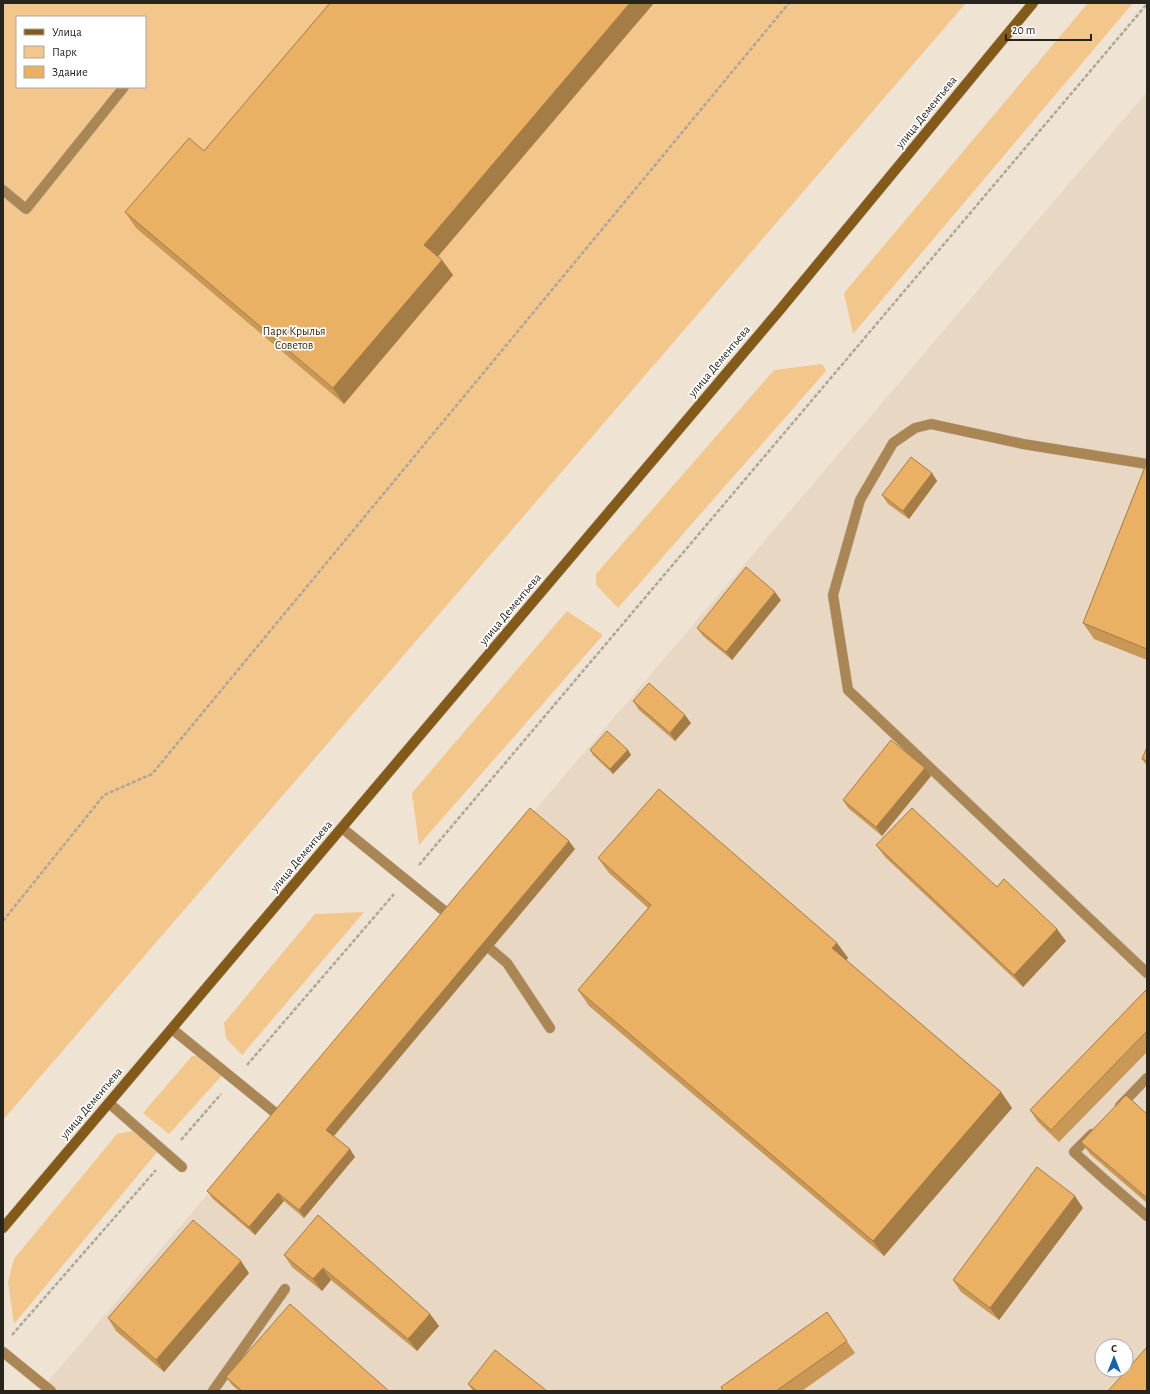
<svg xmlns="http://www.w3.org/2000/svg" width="1150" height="1394" font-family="'Alegreya Sans',sans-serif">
	<rect width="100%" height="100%" fill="#efe3d4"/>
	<path fill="#e7d7c3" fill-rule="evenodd" d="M1147,92V1391H40ZM1102,1346H1126V1370H1102Z"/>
	<path fill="#f3c68b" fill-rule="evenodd" d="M3,3H966L3,1120ZM17,17H145V87H17Z
		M1088,3H1133L853,334L844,293Z
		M822,364L826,371L618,608L596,585V574L774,370Z
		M567,611L603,635L419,845L412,793Z
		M364,912L242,1055L226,1038L224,1023L315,914Z
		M192,1056H208L225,1072L169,1134L143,1113Z
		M132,1131L158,1151L14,1324L8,1282L14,1259L117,1134Z"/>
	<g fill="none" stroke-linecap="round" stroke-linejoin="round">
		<defs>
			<path id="lane" d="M3,190L26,209L124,87
				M1147,464L1023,444L931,424L915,428L893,443L860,500L833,595L848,690L1147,973
				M342,828L453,918
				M481,941L507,963L550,1028
				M172,1029L273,1111
				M109,1103L182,1167
				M1120,1106L1147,1078
				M1092,1134L1074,1152L1104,1179L1147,1216
				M3,1352L51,1391
				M213,1391L285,1289"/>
			<path id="secondary" d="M3,1228L779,311L1033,3"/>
		</defs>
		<use href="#lane" stroke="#cbc0b3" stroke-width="11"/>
		<use href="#secondary" stroke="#cbc0b3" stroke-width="11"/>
		<path stroke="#afa599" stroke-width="2.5" stroke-dasharray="4 2" stroke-linecap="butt" d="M419,865L1147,4
			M3,921L104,795L152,774L789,3
			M247,1065L394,894
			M181,1140L221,1094
			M12,1335L156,1170"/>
		<use href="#lane" stroke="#aa8655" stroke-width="10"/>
		<use href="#secondary" stroke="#845a18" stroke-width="10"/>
	</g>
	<path fill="#c99856" d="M330,3H654L438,256L453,275L344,404L136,228L125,212L204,151Z
		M1147,462V660L1094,639L1083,623Z
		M932,473L937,481L909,519L888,504L882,495Z
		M781,600L732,660L703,636L697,628Z
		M633,701L691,723L675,741L639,710Z
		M1147,747V766L1142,759Z
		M590,750H628L631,755L613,774L593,755Z
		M931,776L882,836L848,808L843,800Z
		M876,845L997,887L1066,941L1023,987L885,857Z
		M575,849L334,1136L355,1157L304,1218L284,1201L255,1235L213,1199L207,1191Z
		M598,858L837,943L848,958L846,960L1001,1092L1012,1108L884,1256L589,1006L578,990L648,908L609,873Z
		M1147,989V1052L1059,1142L1038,1122L1030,1110Z
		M1147,1114V1203L1090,1154L1081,1142Z
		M1083,1208L999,1320L961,1292L953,1280Z
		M318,1215L430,1314L439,1326L417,1351L331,1280L322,1291L292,1267L284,1255Z
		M249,1273L164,1372L116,1331L108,1318Z
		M827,1312L855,1353L802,1391H723Z
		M226,1377L389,1391H239L232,1385Z
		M468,1384L547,1391H473Z"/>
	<path fill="#a47c46" d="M630,3H654L435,260L424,245Z
		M442,260L453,275L344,404L333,388Z
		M932,473L937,481L909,519L903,511Z
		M775,592L781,600L732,660L726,652Z
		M685,715L691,723L675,741L670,733Z
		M628,750L631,755L613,774L610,769Z
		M925,768L931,776L882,836L876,827Z
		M569,841L575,849L332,1138L326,1130Z
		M1057,929L1066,941L1023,987L1014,975Z
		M837,943L848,958L843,964L832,948Z
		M1001,1092L1012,1108L884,1256L873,1241Z
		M350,1149L355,1157L304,1218L299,1210Z
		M278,1193L284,1201L255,1235L249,1227Z
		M1075,1196L1083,1208L999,1320L990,1308Z
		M241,1261L249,1273L164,1372L156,1360Z
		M323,1268L331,1280L322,1291L313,1279Z
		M430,1314L439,1326L417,1351L408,1339Z"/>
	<path fill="#eab164" stroke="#a47c46" d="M330,3H630L424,245L442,260L333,388L125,212L189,138L204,151Z
		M911,457L932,473L903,511L882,495Z
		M1147,462V649L1083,623Z
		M746,567L775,592L726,652L697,628Z
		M649,683L685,715L670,733L633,701Z
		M607,731L628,750L610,769L590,750Z
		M891,740L925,768L876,827L843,800Z
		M1147,747V761L1142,759Z
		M659,789L837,943L832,948L1001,1092L873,1241L578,990L651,905L598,858Z
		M530,808L569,841L326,1130L350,1149L299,1210L278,1193L249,1227L207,1191Z
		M912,808L997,887L1004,879L1057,929L1014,975L876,845Z
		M1147,989V1031L1051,1130L1030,1110Z
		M1126,1095L1147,1114V1198L1081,1142Z
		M1037,1167L1075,1196L990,1308L953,1280Z
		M318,1215L430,1314L408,1339L323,1268L313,1279L284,1255Z
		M193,1220L241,1261L156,1360L108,1318Z
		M290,1304L389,1391H242L226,1377Z
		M827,1312L847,1341L776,1391H723L721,1387Z
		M1147,1347V1391H1108Z
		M495,1350L547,1391H477L468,1384Z"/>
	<g text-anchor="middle" stroke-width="3.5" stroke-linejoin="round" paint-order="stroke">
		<g font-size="12" fill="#27231d" stroke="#fff">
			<text transform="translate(926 112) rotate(-51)" y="4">улица Дементьева</text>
			<text transform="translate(719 361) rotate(-50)" y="4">улица Дементьева</text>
			<text transform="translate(510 609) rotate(-50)" y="4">улица Дементьева</text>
			<text transform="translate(301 856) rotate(-50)" y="4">улица Дементьева</text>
			<text transform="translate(91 1103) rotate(-50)" y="4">улица Дементьева</text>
		</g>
		<g font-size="12" fill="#3c2503" stroke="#fff">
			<text x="294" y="335">Парк Крылья<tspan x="294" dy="14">Советов</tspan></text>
		</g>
	</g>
	<rect width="1150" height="1394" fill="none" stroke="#27231d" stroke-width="8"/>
	<rect x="16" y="16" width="130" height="72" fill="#ffffff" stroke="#a9a7a5"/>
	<rect x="24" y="29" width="20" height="6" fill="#845a18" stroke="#a9a7a5"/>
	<text x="52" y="36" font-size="12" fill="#27231d">Улица</text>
	<rect x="24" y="46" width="20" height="12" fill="#f3c68b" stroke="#a9a7a5"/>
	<text x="52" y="56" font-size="12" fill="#27231d">Парк</text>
	<rect x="24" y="66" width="20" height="12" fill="#eab164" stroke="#a9a7a5"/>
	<text x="52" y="76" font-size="12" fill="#27231d">Здание</text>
	<g transform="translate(1114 1358)"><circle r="19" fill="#ffffff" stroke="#a9a7a5"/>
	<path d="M0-3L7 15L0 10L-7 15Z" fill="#1563b2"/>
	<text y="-6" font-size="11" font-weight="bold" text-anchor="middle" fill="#27231d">С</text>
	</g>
	<path d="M1006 34v6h85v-6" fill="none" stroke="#27231d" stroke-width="2"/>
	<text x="1012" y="34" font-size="12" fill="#27231d" stroke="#ffffff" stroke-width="3" paint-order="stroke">20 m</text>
</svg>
